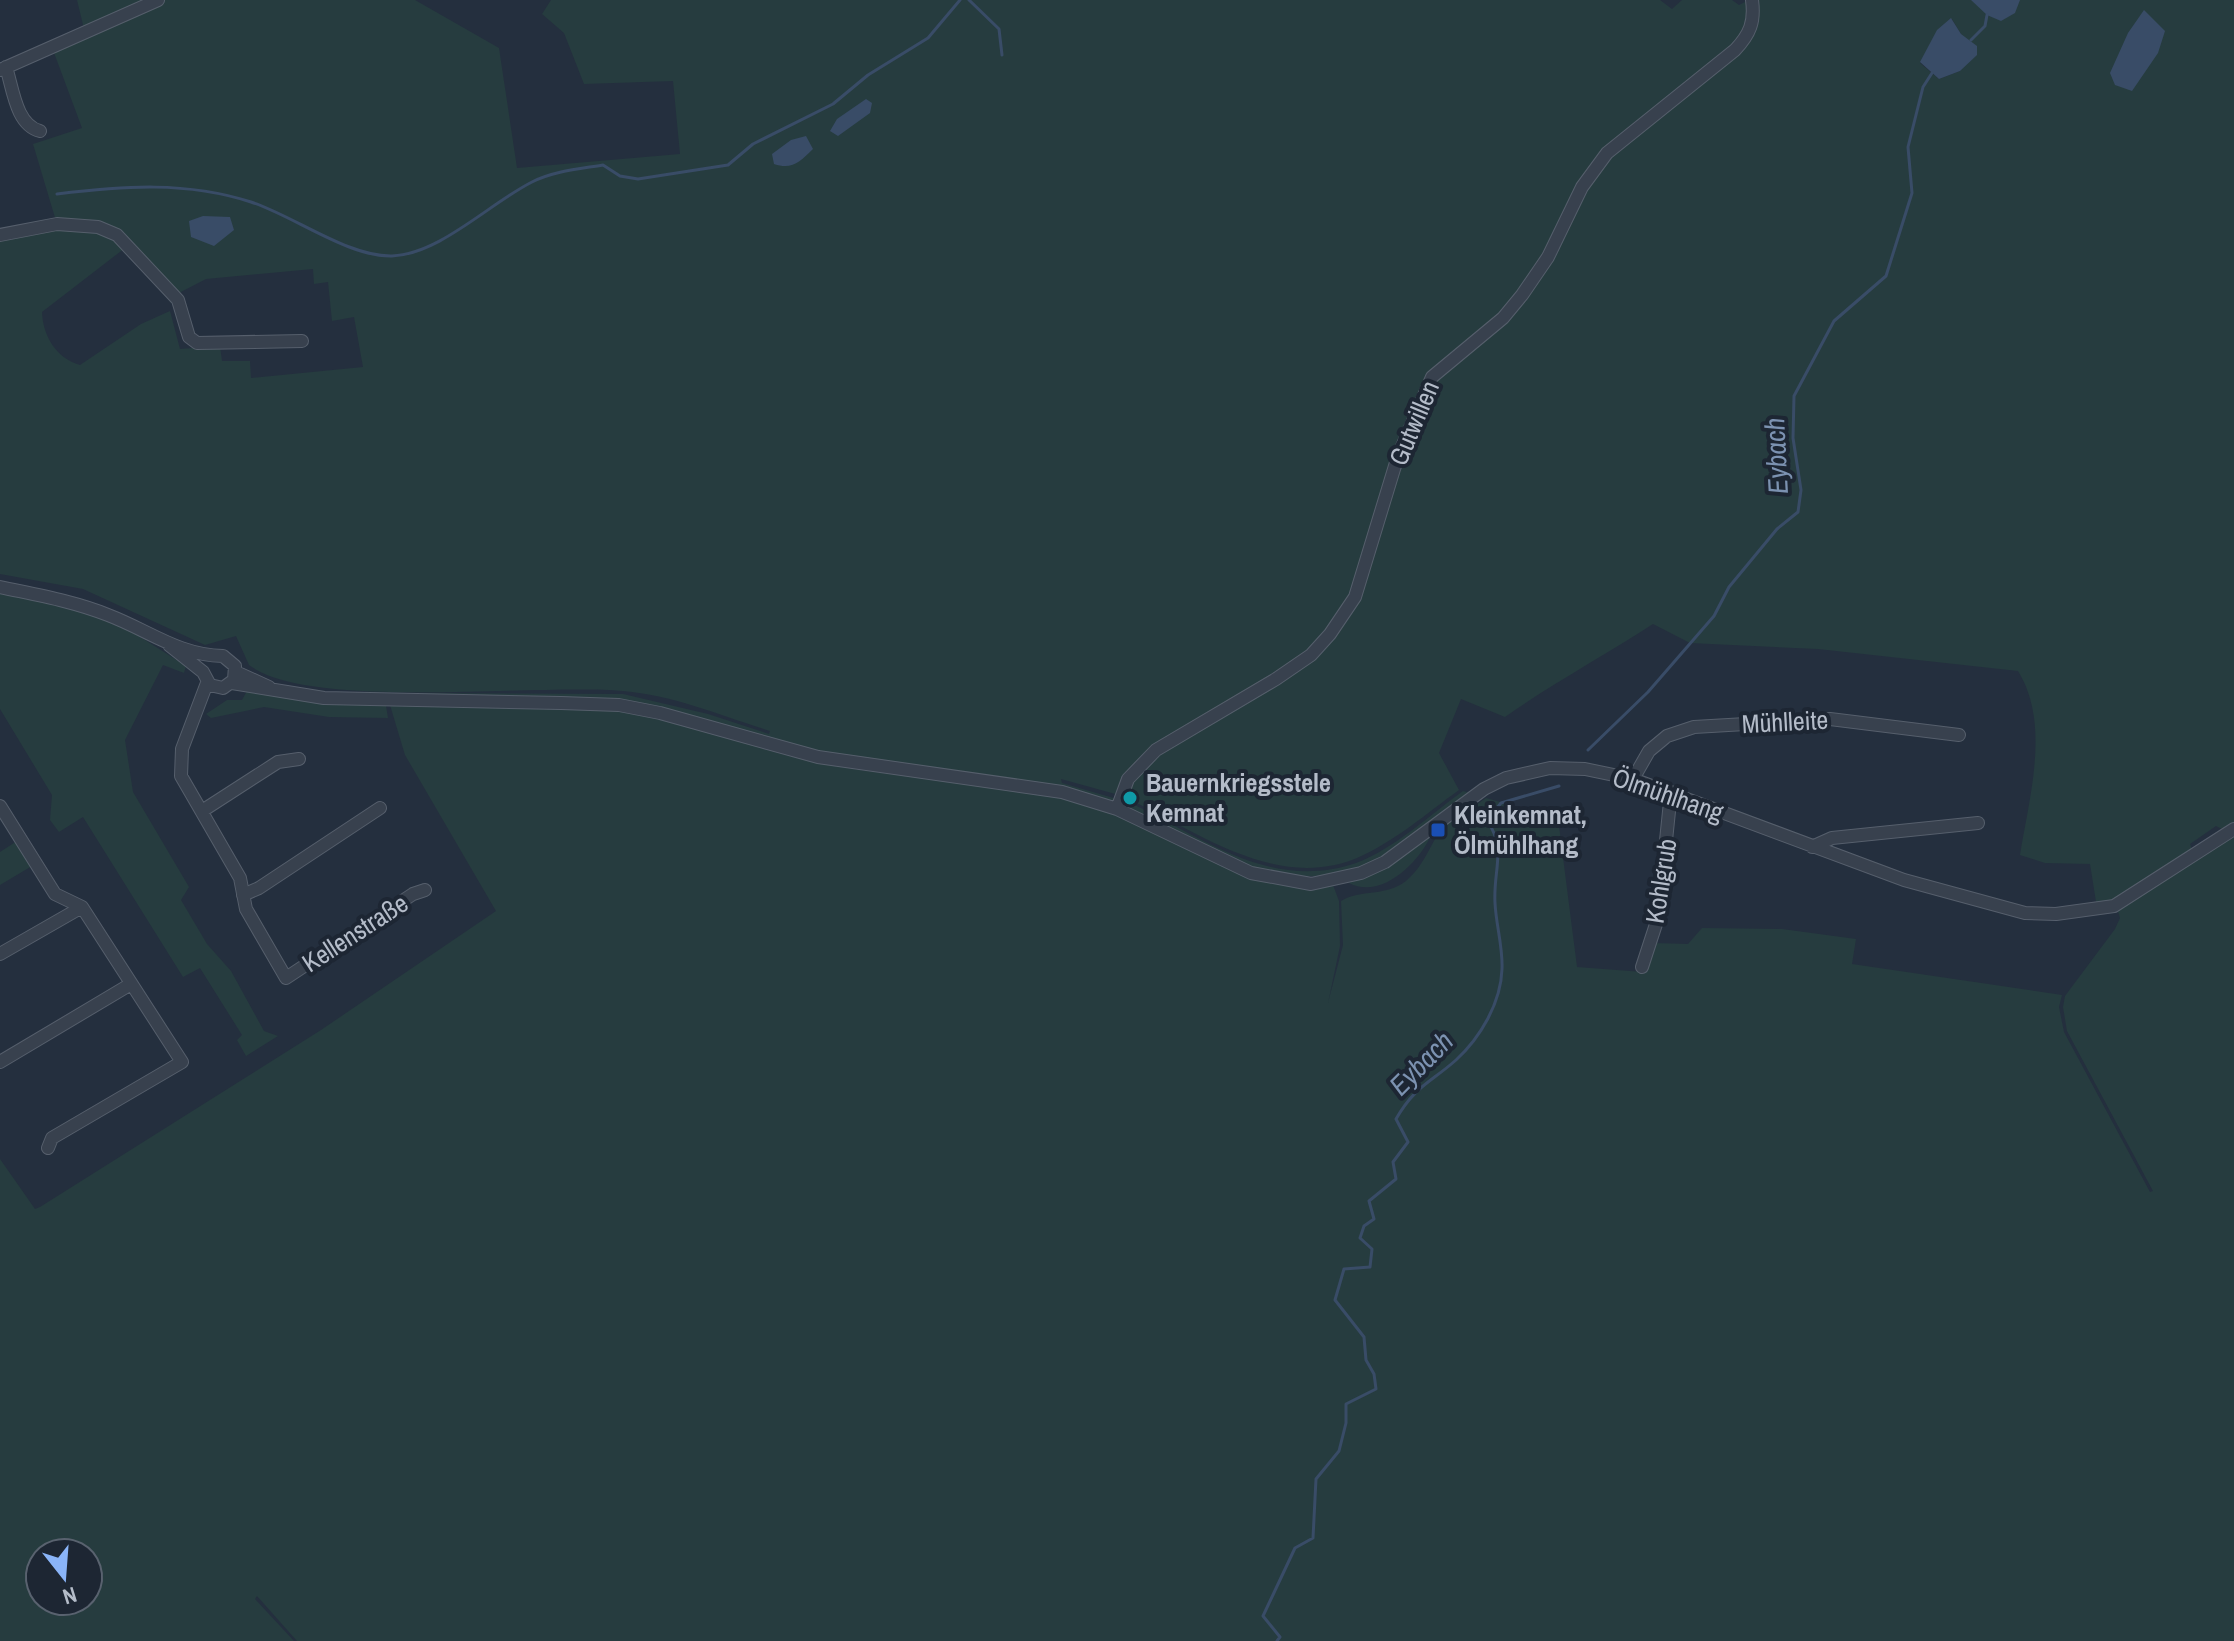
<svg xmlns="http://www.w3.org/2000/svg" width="2234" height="1641" font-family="'Archivo Narrow',sans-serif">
	<rect width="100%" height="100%" fill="#242f3e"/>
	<path fill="#263c3f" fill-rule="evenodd" d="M77,0H154L85,33Z
		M165,0H415L499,48L517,168L680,154L673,81L584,84L564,33L542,14L551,0H1660L1672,9L1682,0H1732L1739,5L1749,0H2234V826L2226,831L2216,826L2190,844L2193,853L2139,890L2097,908L2090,864L2045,863L2020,855C2029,798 2051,724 2018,671L1818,649L1690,643L1653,624C1604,656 1553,683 1505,717L1461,699L1439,753L1459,790C1427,813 1394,842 1357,858C1275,892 1196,830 1124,797C1151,741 1256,688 1309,653L1155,748L1119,795L1061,779L1062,783L1117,799L1115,804L819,752L661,709L388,698V693L623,694L708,714L769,734L770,731C722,716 673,695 623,691C539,683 310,711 249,665L236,636L205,645L83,589L0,574V239L56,221L33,144L82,128L53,50ZM1952,19L1961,34L1960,71L1939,79L1920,63ZM125,248L175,295L206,279L313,269L314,284L328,282L332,321L354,317L363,367L251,378L250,361H222L220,346L180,349L170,311L141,324L80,365C56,358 43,336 42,312Z
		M0,590L112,619L186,666L184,673L163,665L125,740L133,792L189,887L181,900L207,944L231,971L264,1031L278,1036L246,1056L237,1040L242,1035L200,968L183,977L83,817L59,832L50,820L52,795L0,709Z
		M247,691L323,703L386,706L388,718L329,717L264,707L211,718L206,714L227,700H242Z
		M390,705C465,706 546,698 621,709C689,719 752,750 820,763C901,779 985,781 1066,799C1157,819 1238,899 1333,885L1339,901L1340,946L1328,1003L1343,945L1341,901C1361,889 1385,897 1406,881C1424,866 1430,845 1442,828C1448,820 1459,813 1466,807L1469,810L1486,798L1558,818L1577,967L1643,972L1653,943L1688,944L1702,928L1782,929L1856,939L1852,964L2062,995L2059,1007L2064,1032L2150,1192L2153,1191L2067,1031L2063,1007L2065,996L2115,929L2120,918L2117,908L2234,832V1641H297L257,1596L255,1599L294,1641H0V1159L35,1209L40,1207L321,1030L496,911L405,755ZM40,1553H88V1601H40Z
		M1463,791L1470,793C1436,819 1398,855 1357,868C1273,897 1193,841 1120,806L1122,799C1199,834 1268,893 1356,863C1394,849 1431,814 1463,791Z
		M1431,835C1419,863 1381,900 1349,883L1388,867Z
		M17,841L32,866L0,885V852Z"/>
	<path fill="#394c67" d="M1971,0H2020L2015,13L2001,21L1987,15Z
		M2144,10L2165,31L2158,53L2132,91L2115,85L2110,73L2128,33Z
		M1951,18L1961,34L1977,46V55L1960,71L1939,79L1920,62L1937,30Z
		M866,99L872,103L870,113L838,136L830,131L837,119Z
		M806,136L813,149C800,162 792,170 774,164L772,154L791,140Z
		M203,216L230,217L234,230L214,246L191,237L189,221Z"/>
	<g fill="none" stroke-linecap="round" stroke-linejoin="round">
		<path stroke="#394c67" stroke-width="3" d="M969,0L999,29L1002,55
			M1971,40L1985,26L1987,15
			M57,194C123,186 186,181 251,202C294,216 348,257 392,256C440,254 490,203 532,182C554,171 579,169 603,165L620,176L638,179L728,165L753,144L833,104L868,75L928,38L960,0
			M1588,750L1648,692L1714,616L1729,587L1777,529L1798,512L1801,490L1793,438L1794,396L1834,321L1886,276L1912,193L1908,147L1923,87L1932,73
			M1277,1641L1280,1637L1263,1616L1295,1548L1313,1538L1316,1479L1339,1451L1346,1423V1404L1376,1389L1374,1374L1366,1360L1364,1337L1335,1300L1344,1269L1370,1267L1372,1249L1360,1238L1364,1226L1374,1219L1369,1201L1396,1179L1393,1162L1408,1142L1396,1119C1415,1086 1430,1083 1456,1060C1480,1038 1501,1003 1502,969C1503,947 1496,925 1495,903C1493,869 1507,850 1487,820L1501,803L1559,786"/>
		<defs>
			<path id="street" d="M6,67C13,89 16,125 40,131
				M0,70L158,0
				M0,235L57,224L98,227L117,235L178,300L189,337L197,343L302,341
				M0,587C37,595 73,601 108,615C150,631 178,655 223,656L235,666L234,680L223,688L210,685L203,672L169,645
				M236,672L269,687
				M207,683L182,749L181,776L240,878L246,909L286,978L413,894L425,890
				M232,683L324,698L561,703L619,705L660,713L818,757L1062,792L1117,809L1251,873L1311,884L1361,873L1385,862L1484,789L1506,778L1550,768L1585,769L1633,779L1904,880L2025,913L2056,914L2114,906L2234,829
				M1633,779L1649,751L1667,736L1694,727L1830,719L1959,735
				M0,806L55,894L82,907L182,1062L52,1138L48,1148
				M1117,809L1128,779L1156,750L1276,679L1311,655L1330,634L1355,597L1398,456L1432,377L1503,318L1522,295L1548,257L1582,187L1607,153L1735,50C1750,34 1755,22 1752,0
				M202,811L278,762L299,759
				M1812,847L1832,838L1978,823
				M243,895L259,888L380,808
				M0,954L82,907
				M1642,967L1658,918L1671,792
				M0,1062L131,984"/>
		</defs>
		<use href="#street" stroke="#565f6c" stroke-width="14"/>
		<use href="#street" stroke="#38414e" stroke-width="12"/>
	</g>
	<circle fill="#0f9aa8" stroke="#1d2633" stroke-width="3" cx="1130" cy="798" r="8"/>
	<rect fill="#1a4fb4" stroke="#1d2633" stroke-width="3" x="1430" y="822" width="16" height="16" rx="4"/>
	<g text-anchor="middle" stroke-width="8" stroke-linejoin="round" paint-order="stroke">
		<g font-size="26" fill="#b4bcc9" stroke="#1d2633">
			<text transform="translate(1414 423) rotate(-67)" y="9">Gutwillen</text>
			<text transform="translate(1785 722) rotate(-3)" y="9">Mühlleite</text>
			<text transform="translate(1668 795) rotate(19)" y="9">Ölmühlhang</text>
			<text transform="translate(1661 881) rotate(-81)" y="9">Kohlgrub</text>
			<text transform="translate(355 933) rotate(-33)" y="9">Kellenstraße</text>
		</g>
		<g font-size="26" font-weight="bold" fill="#b4bcc9" stroke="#1d2633" text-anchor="start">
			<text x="1146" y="792">Bauernkriegsstele<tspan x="1146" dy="30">Kemnat</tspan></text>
			<text x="1454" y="824">Kleinkemnat,<tspan x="1454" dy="30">Ölmühlhang</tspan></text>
		</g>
		<g font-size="28" font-style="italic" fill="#7c92b1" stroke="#1d2633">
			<text transform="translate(1776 456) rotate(-93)" y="10">Eybach</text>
			<text transform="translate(1421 1063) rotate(-45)" y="10">Eybach</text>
		</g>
	</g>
	<g transform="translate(64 1577) rotate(163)"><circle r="38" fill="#1d2633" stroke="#59626f" stroke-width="2"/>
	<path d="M0-6L14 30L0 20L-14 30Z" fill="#8ab4f8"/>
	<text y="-12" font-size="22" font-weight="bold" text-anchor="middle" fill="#b4bcc9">N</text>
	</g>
</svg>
